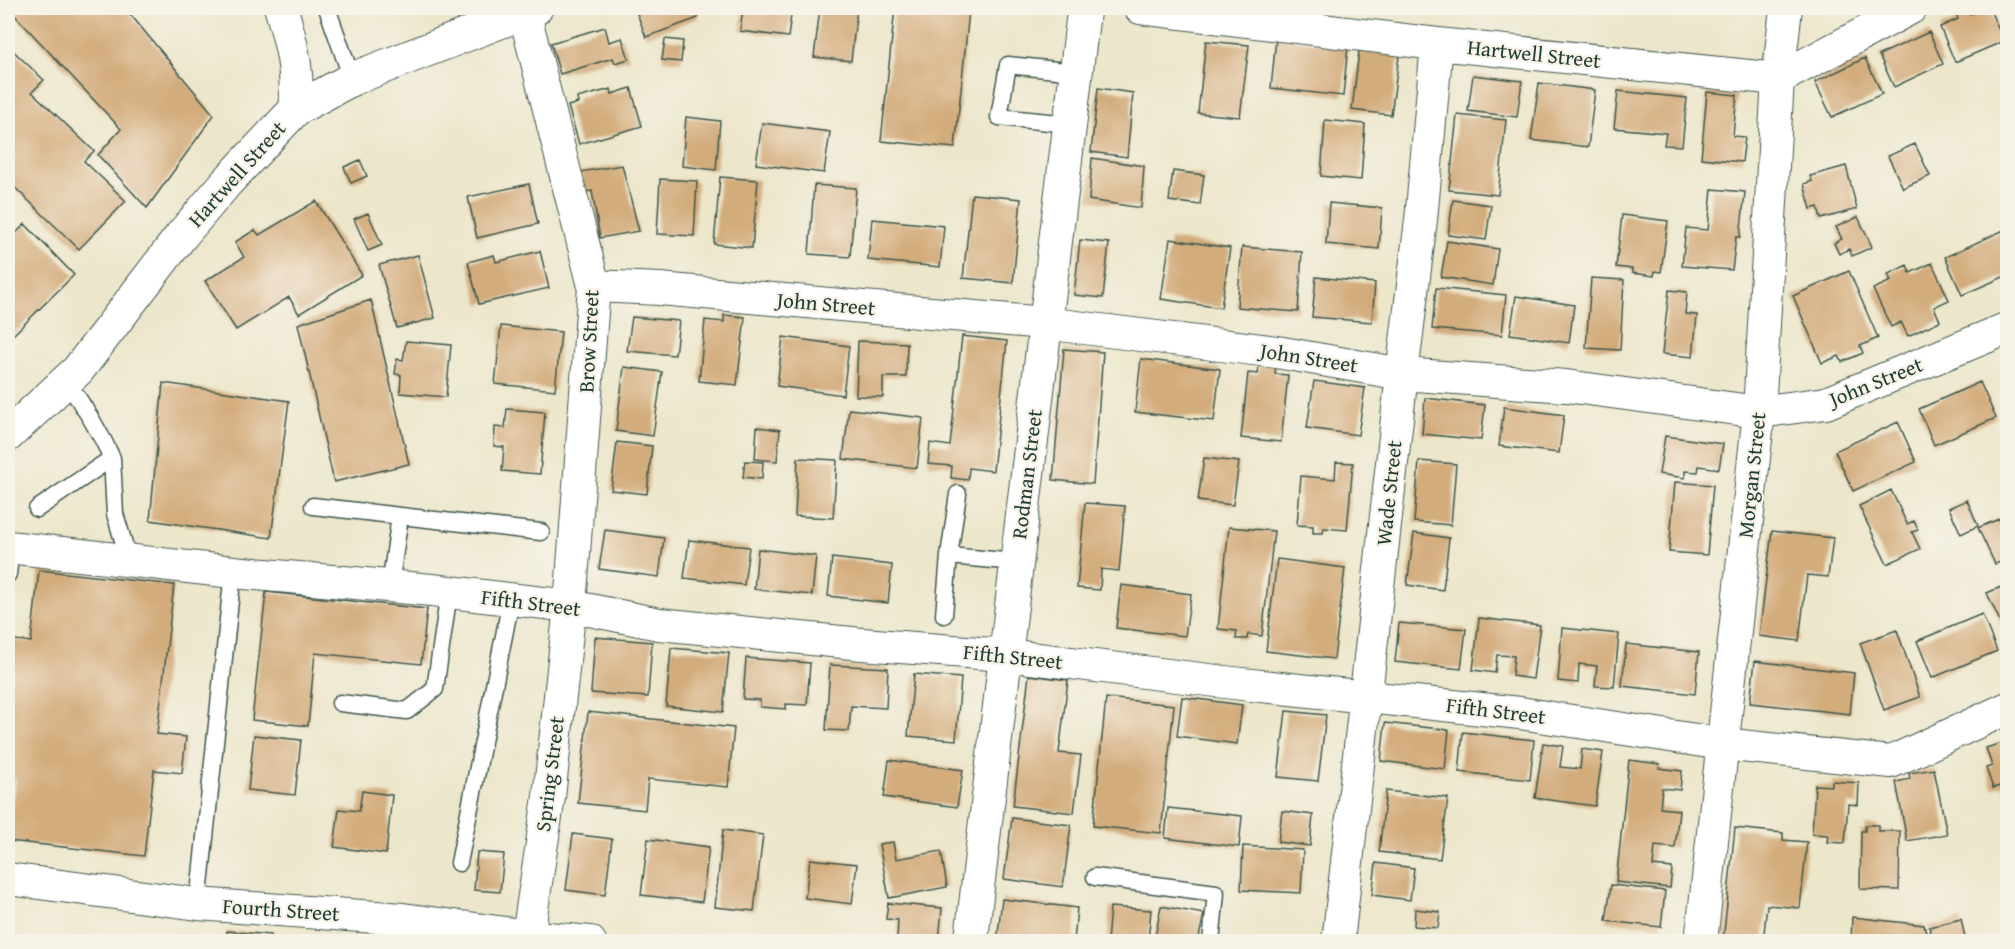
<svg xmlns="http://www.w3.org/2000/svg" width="2015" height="949" font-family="'Gentium Book Plus',serif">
	<rect width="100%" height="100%" fill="#f7f3e8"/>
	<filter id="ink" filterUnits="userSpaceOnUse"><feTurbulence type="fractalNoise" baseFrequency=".0167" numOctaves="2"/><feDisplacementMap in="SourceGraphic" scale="12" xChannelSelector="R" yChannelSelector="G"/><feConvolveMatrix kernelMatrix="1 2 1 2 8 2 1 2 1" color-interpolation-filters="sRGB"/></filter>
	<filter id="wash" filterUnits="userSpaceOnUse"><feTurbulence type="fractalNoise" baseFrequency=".008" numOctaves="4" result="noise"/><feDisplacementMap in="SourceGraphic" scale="24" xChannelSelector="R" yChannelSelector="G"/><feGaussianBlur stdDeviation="1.35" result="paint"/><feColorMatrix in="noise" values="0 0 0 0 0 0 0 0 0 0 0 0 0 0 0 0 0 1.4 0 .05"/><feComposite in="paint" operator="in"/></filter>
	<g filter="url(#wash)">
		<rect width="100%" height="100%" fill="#ece6cb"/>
		<g id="blocks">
			<path fill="#d3ac7b" d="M8,8H125L214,115L147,208L98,155L121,129Z
				M635,8H694L698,18L646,37Z
				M743,8H792L788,37L740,31Z
				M820,8H857L851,61L814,57Z
				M895,8H929L969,11L955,148L881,141Z
				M1964,8H1968L1970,14L1984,8H1989L2004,41L1955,62L1940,27L1958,19L1955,12Z
				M605,27L609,42L622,38L629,59L615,63L613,58L560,74L551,43Z
				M1929,32L1943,64L1894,87L1879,55Z
				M1276,38L1348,46L1343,96L1271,88Z
				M665,39L683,41L681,62L662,60Z
				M1206,41L1249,45L1240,117L1198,113Z
				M1360,43L1400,49L1391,115L1352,110Z
				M8,46L44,80L32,92L94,151L84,161L126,201L79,249L8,181Z
				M1865,58L1882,94L1832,117L1815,82Z
				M1473,75L1522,81L1517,117L1468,111Z
				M1539,83L1595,90L1588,147L1531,140Z
				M631,88L642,126L579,144L568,106L578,103L577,98L611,89L612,94Z
				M1098,88L1133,93L1127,157L1091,152Z
				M1618,91L1687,98L1682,146L1664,145L1666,133L1614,128Z
				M1707,92L1737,95L1733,136L1745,137L1742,162L1701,158Z
				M1457,115L1506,120L1498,195L1449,190Z
				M686,117L720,121L716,170L682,166Z
				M1325,120L1365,124L1361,180L1321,176Z
				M762,123L830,132L824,173L756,164Z
				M1915,144L1930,176L1903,188L1888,156Z
				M1092,158L1144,166L1141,208L1089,200Z
				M360,160L367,176L351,183L344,167Z
				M622,165L639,231L600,238L592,191L584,192L580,172Z
				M1846,166L1857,209L1821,219L1818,207L1811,209L1804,184L1812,181L1810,176Z
				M1173,171L1204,175L1200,205L1169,201Z
				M720,177L758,180L752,248L714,244Z
				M660,179L697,181L694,236L657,234Z
				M529,184L538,224L477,238L468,197Z
				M814,185L856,188L850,257L809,254Z
				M1712,189L1745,192L1740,237H1736L1732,270L1682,266L1686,228L1708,230Z
				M972,194L1021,199L1013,283L963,278Z
				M1453,200L1491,205L1486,240L1448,235Z
				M316,201L362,275L299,314L289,297L236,330L205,281L244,257L235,242L255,230L259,235Z
				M1329,203L1382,208L1379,249L1326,244Z
				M368,213L382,245L368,251L354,219Z
				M1622,215L1668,221L1661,272L1655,271L1654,276L1632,273V269L1616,267Z
				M1858,217L1872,247L1852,256L1849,249L1839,254L1834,243L1842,239L1836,227Z
				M872,219L944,226L940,267L868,260Z
				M25,224L74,275L8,340V241Z
				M2004,230L2008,239V275L1962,295L1945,257Z
				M1170,239L1230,248L1221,308L1161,299Z
				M1080,240L1109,243L1103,298L1074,295Z
				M1447,241L1498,249L1493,285L1441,277Z
				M1242,247L1302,252L1298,312L1237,307Z
				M540,251L549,288L479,304L468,262L494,255L496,262Z
				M418,255L435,318L397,328L379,265Z
				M1932,263L1949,300L1934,307L1940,321L1908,336L1901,322L1891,327L1873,289L1891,281L1888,274L1907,265L1910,273Z
				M1849,271L1878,338L1860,346L1863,353L1842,362L1839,356L1822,363L1793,296Z
				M1316,277L1375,283L1372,322L1312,317Z
				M1591,278L1624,280L1620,350L1586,348Z
				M1436,288L1506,295L1502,335L1432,329Z
				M1669,290L1687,292L1685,314L1697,315L1693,357L1662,354Z
				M1516,296L1574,305L1569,343L1510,334Z
				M371,300L409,464L334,482L298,324Z
				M724,315L745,317L737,385L699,381L705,320L724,322Z
				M632,317L679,321L675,355L627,351Z
				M501,326L561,332L555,390L495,384Z
				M962,336L1007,341L993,471L969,468L968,480L951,478L952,466L928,464L930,443L950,446Z
				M783,337L849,346L843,395L777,386Z
				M406,341L451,345L446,397L400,393L401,375L395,374L397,359L403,360Z
				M858,341L907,343L906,377H883V397L856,396Z
				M1064,349L1103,352L1093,484L1053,480Z
				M1141,359L1220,369L1214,421L1135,412Z
				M1259,364L1276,366L1275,374L1288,375L1281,442L1241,438L1248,373L1258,374Z
				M624,367L662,372L653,436L616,431Z
				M1314,381L1365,388L1358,435L1307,428Z
				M1980,382L1996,418L1934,445L1919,409Z
				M163,383L289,401L271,538L150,520Z
				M1425,398L1485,405L1481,440L1422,434Z
				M1504,407L1564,415L1559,453L1499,446Z
				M507,409L545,412L540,474L502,471L504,447L494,446L495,427L505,428Z
				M849,409L923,418L917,468L843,459Z
				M1898,422L1916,462L1853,491L1835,451Z
				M757,427L780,430L777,461L755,459Z
				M1665,436L1723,444L1719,469L1699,466L1698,472L1685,471V478L1659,474Z
				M617,442L652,446L647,494L611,490Z
				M798,458L837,460L833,518L795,516Z
				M1204,458L1239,462L1233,505L1198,501Z
				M745,461L763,462L762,479L743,477Z
				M1419,461L1456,464L1451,525L1414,522Z
				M1336,462L1353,463L1347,530L1324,528L1323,533H1313V526L1297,525L1301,476L1335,479Z
				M1675,482L1713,485L1707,555L1669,552Z
				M1891,490L1907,524L1914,521L1918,530L1912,532L1920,549L1887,564L1859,506Z
				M1967,500L1978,526L1961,534L1949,508Z
				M1085,503L1125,506L1119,571L1101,569L1100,590L1077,588Z
				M2008,515V559L1995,564L1978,528Z
				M1229,527L1274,531L1262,636L1248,634L1247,639H1236L1237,631L1218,629Z
				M605,530L664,538L659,577L599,569Z
				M1772,531L1833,538L1828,577L1807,575L1799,641L1759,636Z
				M1414,533L1449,538L1443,590L1407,585Z
				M689,540L749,547L744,585L684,578Z
				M758,549L816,556L812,595L754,589Z
				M832,558L892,565L888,603L828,596Z
				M1277,559L1345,568L1334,659L1266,651Z
				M39,570L174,585L157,734L186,737L182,773L154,770L144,856L9,841L16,778L8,777V639L31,642Z
				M2008,584V639L1987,593Z
				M1121,585L1191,594L1185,636L1116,628Z
				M266,592L427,609L421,664L315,653L308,726L252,720Z
				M1982,614L1997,651L1932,678L1917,641Z
				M1479,618L1540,625L1533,679L1512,676L1514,656L1497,655L1495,673L1473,670Z
				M1399,623L1466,629L1461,669L1395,662Z
				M1562,628L1619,634L1614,687L1595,686L1597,666L1579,664L1578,683L1558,681Z
				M1897,630L1920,697L1884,710L1860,643Z
				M595,637L652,642L648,697L591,693Z
				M1626,644L1699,652L1695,694L1622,686Z
				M671,648L729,653L723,712L666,706Z
				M746,658L810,663L807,705L786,704V709L760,707V700L743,699Z
				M1755,661L1854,673L1850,714L1750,703Z
				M830,665L888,668L886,708L851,706L849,731L826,730Z
				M914,674L961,678L956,740L908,736Z
				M1029,675L1068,680L1059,753L1081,755L1074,813L1013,806Z
				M1182,697L1242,705L1237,744L1177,736Z
				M1106,698L1174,705L1161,833L1093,826Z
				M1286,711L1326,715L1318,781L1278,777Z
				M588,712L734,728L728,787L648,779L645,810L578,803Z
				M1385,723L1449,730L1445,769L1381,761Z
				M1463,732L1534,740L1530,780L1459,772Z
				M254,735L301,740L295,795L248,790Z
				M2008,741V797H2007L2003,785L1993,788L1986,768L1992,766L1986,748Z
				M1543,743L1563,746L1560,767L1580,769L1582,749L1603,752L1595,806L1535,798Z
				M889,760L963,770L957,807L884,797Z
				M1629,760L1660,764L1659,768L1682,771L1680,790L1662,788L1660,808L1679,810L1675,848L1655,846L1653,866L1672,868L1670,888L1616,882Z
				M1934,769L1947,834L1907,841L1896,782L1910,779L1909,773Z
				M1832,781L1859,783L1858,805L1848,804L1845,843L1827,842L1828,835L1812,834L1815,785L1832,786Z
				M362,791L392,795L386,854L334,847L339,809L359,811Z
				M1386,791L1448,798L1440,859L1379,852Z
				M1168,808L1242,816L1239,847L1165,838Z
				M1282,811L1313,815L1310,846L1278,842Z
				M1012,818L1071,825L1063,887L1004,879Z
				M1865,825H1878V831H1900L1899,890L1860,889L1861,831H1865Z
				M1735,828L1783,833V840L1807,842L1800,908L1767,905L1763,942H1723Z
				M723,830L763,835L754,911L715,907Z
				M573,834L612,839L605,895L566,890Z
				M648,839L709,847L702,902L641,895Z
				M893,842L896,859L941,851L947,887L889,898L879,844Z
				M1243,846L1303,850L1301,893L1241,890Z
				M477,852L504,854L500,892L474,890Z
				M810,859L857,864L852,904L805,898Z
				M1376,863L1414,868L1410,900L1372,895Z
				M1611,885L1665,891L1661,927L1606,921Z
				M1002,899L1077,908L1074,942H997Z
				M888,903L942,908L939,942L897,939L898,920L886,919Z
				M1161,906L1204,914L1198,942H1154Z
				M1110,907L1151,910L1148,942H1107Z
				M1415,909L1440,912L1438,928L1414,926Z
				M1852,917L1924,925L1928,942H1851Z
				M1961,919L1966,942H1933L1929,927Z
				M227,931L271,935L270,942H226Z"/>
		</g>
	</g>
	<g filter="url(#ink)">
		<use href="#blocks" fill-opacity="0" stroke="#3e564b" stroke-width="1.5"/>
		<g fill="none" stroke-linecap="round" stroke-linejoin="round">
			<defs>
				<path id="lane" d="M327,8L352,79
					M1069,124L999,117L1008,65L1076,72
					M112,458L115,514L129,560
					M313,506L541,532
					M37,509L112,458C99,430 84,406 66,381
					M949,556L958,494
					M8,574L11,547
					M390,586L400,516
					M944,615L949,556L1016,562
					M340,703L407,711L435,689L449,592
					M459,863L511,600
					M1095,877L1216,893L1211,942
					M198,904L233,572"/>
				<path id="street" d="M1140,8L1437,44L1778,79L1911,8
					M524,11L594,286L570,606L549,797L527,942
					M594,286L660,289L1044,323L1277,352L1402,374L1566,386L1759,412L1826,403L2008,328
					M8,547L233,572L432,590L570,606L659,624L862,644L1005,655L1233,683L1520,713L1722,744L1891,762L2008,708
					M8,879L198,904L403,919L527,936L590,942
					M1338,942L1402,374L1421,220L1437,44
					M1701,942L1759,412L1778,79L1786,8"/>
				<path id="secondary" d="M8,435L78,370L181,236L227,182L296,109L352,79L536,8
					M971,942C1011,630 1045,319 1084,8"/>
				<path id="highway" d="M281,8C292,45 298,69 296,109"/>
			</defs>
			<use href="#lane" stroke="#3e564b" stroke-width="19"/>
			<use href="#street" stroke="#3e564b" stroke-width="34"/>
			<use href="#secondary" stroke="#3e564b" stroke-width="35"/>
			<use href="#highway" stroke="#3e564b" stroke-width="35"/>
			<use href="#lane" stroke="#fff" stroke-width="16"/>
			<use href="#street" stroke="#fff" stroke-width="32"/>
			<use href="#secondary" stroke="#fff" stroke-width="33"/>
			<use href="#highway" stroke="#fff" stroke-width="33"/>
		</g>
	</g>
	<g text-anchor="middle" stroke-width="4.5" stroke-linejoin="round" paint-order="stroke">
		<g font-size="21" fill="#1f3d34" stroke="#f7f3e8">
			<text transform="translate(1534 54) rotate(6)" y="7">Hartwell Street</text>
			<text transform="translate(237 174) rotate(-48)" y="7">Hartwell Street</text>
			<text transform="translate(826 304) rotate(5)" y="7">John Street</text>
			<text transform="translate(589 341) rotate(-87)" y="7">Brow Street</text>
			<text transform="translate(1309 358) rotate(9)" y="7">John Street</text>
			<text transform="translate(1876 382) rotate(-22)" y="7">John Street</text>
			<text transform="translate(1027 474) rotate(-83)" y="7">Rodman Street</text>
			<text transform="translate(1752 475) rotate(-84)" y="7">Morgan Street</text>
			<text transform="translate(1389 493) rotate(-84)" y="7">Wade Street</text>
			<text transform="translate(531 603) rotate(7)" y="7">Fifth Street</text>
			<text transform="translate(1013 657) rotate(6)" y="7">Fifth Street</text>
			<text transform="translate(1496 711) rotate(7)" y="7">Fifth Street</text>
			<text transform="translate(550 774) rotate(-83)" y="7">Spring Street</text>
			<text transform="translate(281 910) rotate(4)" y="7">Fourth Street</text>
		</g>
	</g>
	<rect width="2015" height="949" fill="none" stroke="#f7f3e8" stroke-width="30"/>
</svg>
